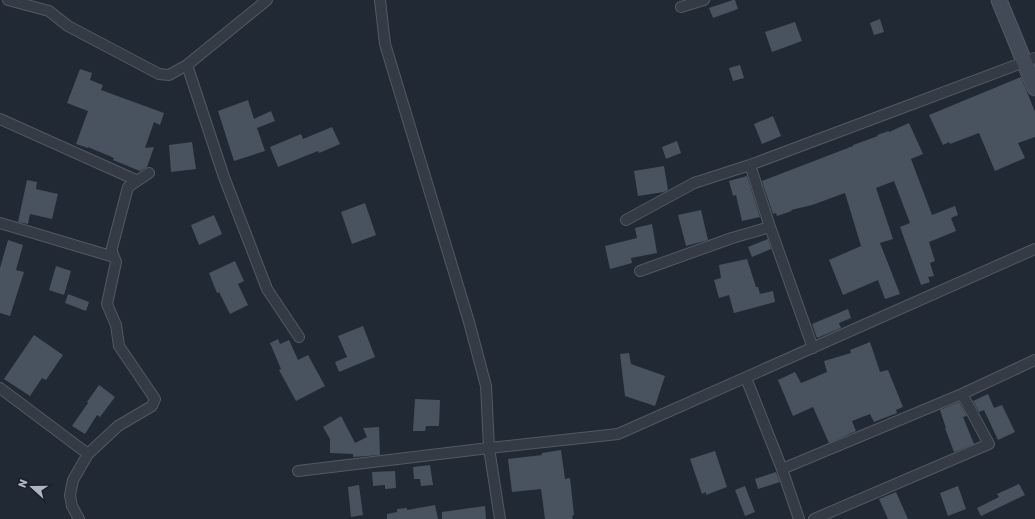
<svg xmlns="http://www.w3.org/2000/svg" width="1035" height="519" font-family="Rubik,sans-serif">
	<rect width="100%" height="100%" fill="#212934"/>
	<path fill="#49535f" d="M733,0H735L738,9L713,18L709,8Z
		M880,19L884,32L874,35L870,23Z
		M795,22L802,41L772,52L765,32Z
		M740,65L744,78L733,81L729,68Z
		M80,69L92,73L90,80L103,85L101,90L164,113L160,125L154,122L145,148L154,147L147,167L140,171L113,160L114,158L88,147V148L76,144L88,111L67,103Z
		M1021,77L1035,112V137L1018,143L1025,158L995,171L979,133L950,144L949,142L943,145L929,115Z
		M248,100L254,119L271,111L275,121L257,128L265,151L234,161L218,111Z
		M773,116L781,136L762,144L754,124Z
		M909,123L923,154L911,159L932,215L955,206L958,215L951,218L956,231L929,242L935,261L930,263L934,276L928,277L930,282L921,285L900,227L910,223L894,181L876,188L893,239L880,243L900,294L885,299L878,280L843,295L829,260L861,246L845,193L812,205L791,210L792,211L777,216L776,213L773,214L762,181L853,146V145L878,136L877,135L889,131V132Z
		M332,127L340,144L319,153L318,151L278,167L270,147L301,134L303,139Z
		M677,141L681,153L666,159L662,147Z
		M192,142L196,169L171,172L169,145Z
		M664,166L668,190L664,192L638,196L634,171Z
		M747,176L760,217L742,221L736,195L733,196L729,181Z
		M27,180L37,182L36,189L58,194L52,219L30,214L28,224L18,222Z
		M365,203L376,235L352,244L341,212Z
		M701,210L708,240L686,246L678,215Z
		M214,215L222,234L199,245L191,225Z
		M652,224L657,253L631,258L632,263L610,269L605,246L637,238L635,228Z
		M768,239L771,249L752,257L748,247Z
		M8,240L23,245L16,270L24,272L10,316L0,313V268Z
		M747,259L756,287H758L760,294L773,291L775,302L734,313L729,295L719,298L714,280L721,278L719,265Z
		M235,261L244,281L238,284L248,305L230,314L219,292L217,293L209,273Z
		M56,266L71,271L64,295L49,290Z
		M68,294L89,302L86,311L65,303Z
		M848,309L851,318L839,323L841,328L817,338L812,324Z
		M363,326L375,357L339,372L335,362L347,357L338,336Z
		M34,335L63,355L46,380L42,378L30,396L4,379Z
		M278,339L280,344L289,340L298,360L308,355L325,386L296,401L279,370L281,369L270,343Z
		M870,342L880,372L888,370L903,407L896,410L897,413L874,422L870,414L852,421L856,431L829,443L813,407L793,416L778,380L795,372L801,383L827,372L824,361L851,353L850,350Z
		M629,353L631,364L665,376L655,406L625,396L620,354Z
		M99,385L115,397L100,417L97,415L85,434L72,426L88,403L87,402Z
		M988,394L994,408L1002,405L1015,432L998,440L984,410L979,412L973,401Z
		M415,399L440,400L439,426H426L425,431H413Z
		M959,402L967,416L963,417L974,444L954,452L945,428H946L940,410Z
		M341,416L355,443L367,437L363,428L379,427L380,455L353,457V454L330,453V439L323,427Z
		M561,450L565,479L570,478L574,515L572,516L573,519H545L541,489L512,492L508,459L542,455V453Z
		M715,451L727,487L706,495V492L702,494L690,459Z
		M430,465L433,485L421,486L420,479H414L413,467Z
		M395,471L396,488L385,489V485L373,486L372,472Z
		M776,472L780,482L758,489L755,479Z
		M1019,484L1025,495L981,516L977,508L999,497L997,494Z
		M359,485L363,515L351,517L348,487Z
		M745,486L755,512L745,516L735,490Z
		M958,486L966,509L948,516L940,493Z
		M896,492L908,519H888L879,499Z
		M435,505L438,519H387V514L397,512V509L407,508V510Z
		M485,506L486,519H442V512Z"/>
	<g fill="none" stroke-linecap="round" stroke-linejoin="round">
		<defs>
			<path id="street" d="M8,0L49,11L68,26L159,74L169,75L187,65L267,0
				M380,0L385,44L469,322L486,386L489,448L500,519
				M681,7L704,0
				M187,65L224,177L267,289L299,337
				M0,119L136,180
				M750,165L770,227L813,348
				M626,220L694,183L750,165L1035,58
				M0,223L114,257
				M640,271L732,238L770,227
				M746,378L782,469L799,519
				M0,388L88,454
				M782,469L962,394L1035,360
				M298,471L489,448L618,434L1035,249
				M79,519L72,506L70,495L73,480L88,454L118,426L152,406L155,399L119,346L116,325L107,304L116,262L112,252V248L128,187L149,173
				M814,519L989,444L962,394"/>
			<path id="secondary" d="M999,0L1035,88"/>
		</defs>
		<use href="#street" stroke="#525962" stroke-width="12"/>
		<use href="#secondary" stroke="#525962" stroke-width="17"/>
		<use href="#street" stroke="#343b45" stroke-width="10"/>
		<use href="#secondary" stroke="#424a57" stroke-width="15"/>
	</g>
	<g transform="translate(32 487) rotate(291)" stroke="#1a2029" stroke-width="3" paint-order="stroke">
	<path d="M0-3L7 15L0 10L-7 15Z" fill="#aeb6c1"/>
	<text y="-6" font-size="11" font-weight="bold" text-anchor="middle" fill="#aeb6c1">N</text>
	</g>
</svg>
